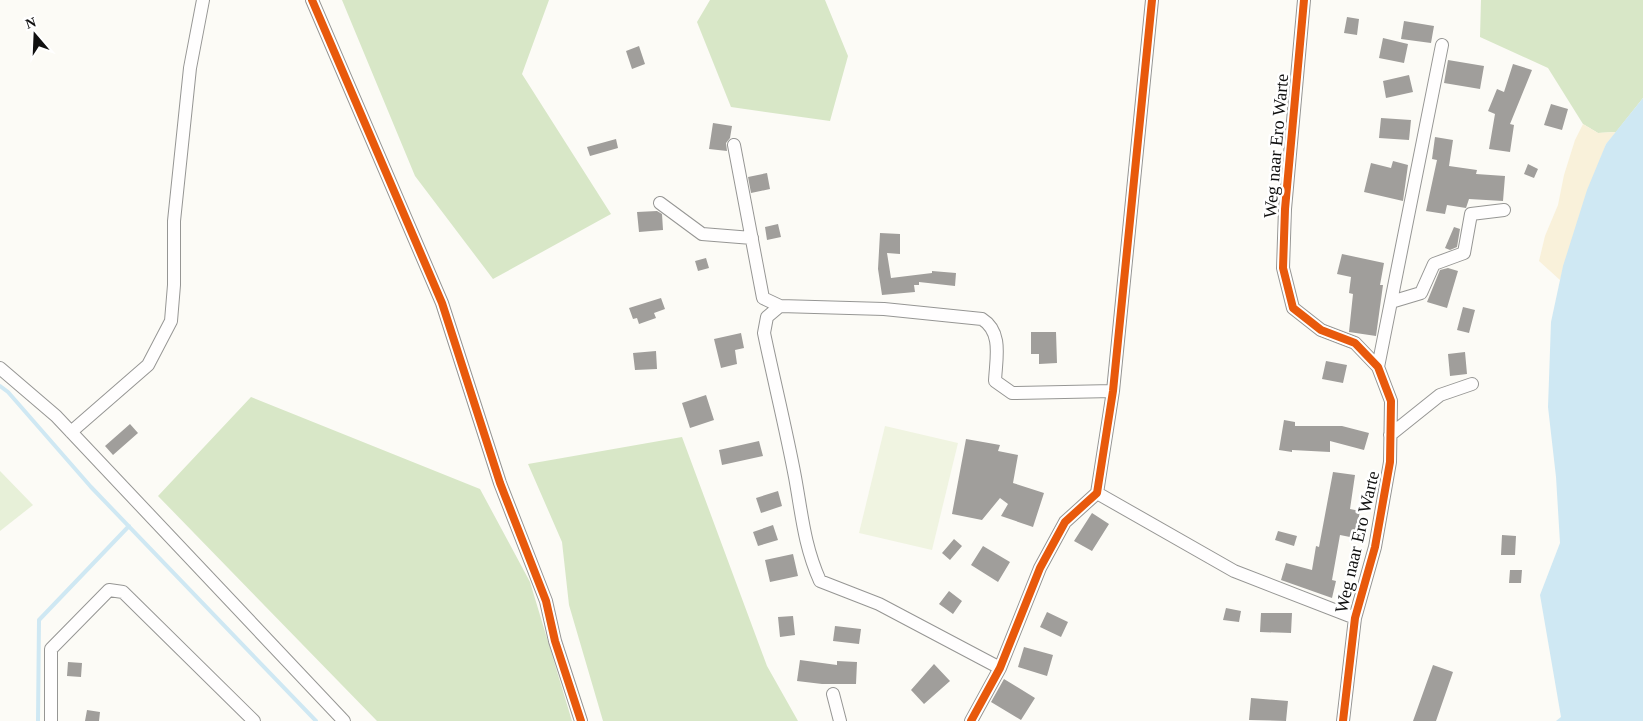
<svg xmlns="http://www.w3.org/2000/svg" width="1643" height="721" font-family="Georgia,serif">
	<rect width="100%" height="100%" fill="#fcfbf6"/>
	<path fill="#e7f0d8" d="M0,471L33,505L0,531Z"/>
	<path fill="#d8e7c7" d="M342,0H549L522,74L611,214L493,279L415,176Z
		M710,0H825L848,56L830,121L731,107L697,22Z
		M1481,0H1643V98L1616,132L1598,133L1583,124L1548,68L1480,37Z
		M251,397L480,489L530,582L572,721H377L158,496Z
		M682,437L767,666L798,721H603L569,605L562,542L528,464Z"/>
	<path fill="#f9f1da" d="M1583,124L1598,133L1616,132L1606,144L1560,280L1539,261L1545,236L1558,205L1564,175L1575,140Z"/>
	<path fill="#f0f4e1" d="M885,426L958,443L932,550L859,533Z"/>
	<path fill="#cfe8f3" d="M1643,98V721H1556L1561,717L1540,595L1560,543L1556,477L1548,407L1551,322L1563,266L1587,190L1606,144Z"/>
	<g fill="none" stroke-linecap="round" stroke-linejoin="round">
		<path stroke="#cfe8f3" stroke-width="4" d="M0,386L8,392L91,487L316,721
			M38,721L39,620L129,526"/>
	</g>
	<path fill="#a09e9b" d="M1347,17L1359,19L1357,35L1344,33Z
		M1404,21L1434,26L1431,43L1401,39Z
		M1383,38L1408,44L1404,63L1379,58Z
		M639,46L645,64L632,69L626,51Z
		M1448,60L1484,66L1480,89L1444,83Z
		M1513,64L1532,70L1510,124L1514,125L1510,152L1489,149L1495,114L1488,111L1497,89L1504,92Z
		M1409,75L1413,92L1386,98L1383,81Z
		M1551,104L1568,109L1562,130L1544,125Z
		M1381,118L1411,120L1409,140L1379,138Z
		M713,123L732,126L730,138L726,143L727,151L709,149Z
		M1435,137L1453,140L1449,166L1477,170L1476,174L1505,176L1503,201L1469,199L1466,208L1447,205L1445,214L1426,211L1437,160L1432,159Z
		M616,139L618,148L590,156L587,147Z
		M1393,161L1408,165L1403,201L1364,192L1371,163L1391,168Z
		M1528,164L1538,169L1534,178L1524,174Z
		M767,173L770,189L751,193L748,177Z
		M657,211L662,214L663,230L639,232L637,212Z
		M778,224L781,237L767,240L765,227Z
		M1454,227L1460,229L1457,247L1450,250L1445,248Z
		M880,233L900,234V254L887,253L891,278L932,273V271L956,273L955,286L919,282V285H914L915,292L882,295L878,269Z
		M1342,254L1384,263L1380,285H1383L1376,336L1349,332L1353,294L1349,293L1351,277L1337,274Z
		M706,258L709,268L698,271L695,261Z
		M1448,268L1458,271L1447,308L1427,302L1440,270Z
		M661,298L665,309L654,313L656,318L639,324L637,318L633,319L629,308Z
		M1463,307L1475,310L1469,333L1457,330Z
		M1031,332H1056L1057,363L1039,364V354H1031Z
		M741,333L744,348L735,350L737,364L721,368L714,339Z
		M656,351L657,369L635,370L633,353Z
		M1465,352L1467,374L1450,376L1448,354Z
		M1326,361L1347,365L1343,383L1322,379Z
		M706,395L714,420L690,428L682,403Z
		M1284,420L1295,422V426H1342L1369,433L1364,450L1330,441V452L1292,450V452L1279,450Z
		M130,424L138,433L113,455L105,446Z
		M966,439L1000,445L998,451L1018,455L1013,483L1044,493L1033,527L1001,516L1008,504L1000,498L982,520L952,514Z
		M759,441L763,456L722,465L719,450Z
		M1333,472L1355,475L1350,509L1360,511L1355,538L1340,535L1332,580L1336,581L1332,598L1281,580L1286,563L1312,570L1316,546L1319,547Z
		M778,491L782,506L761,513L756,498Z
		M1092,513L1109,524L1092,551L1074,541Z
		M773,525L778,540L758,546L753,532Z
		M1278,531L1297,536L1294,546L1275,540Z
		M1502,535L1516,536L1515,555H1501Z
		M954,539L962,546L950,560L942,553Z
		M983,546L1010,562L998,582L971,565Z
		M793,554L798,576L770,582L765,560Z
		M1510,570H1522L1521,583H1509Z
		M949,591L962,601L953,614L939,604Z
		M1226,608L1241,611L1239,622L1223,620Z
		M1047,612L1068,622L1061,637L1040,627Z
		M1261,613H1292L1291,633L1260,632Z
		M793,616L795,635L780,637L778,617Z
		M835,626L861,629L859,644L833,641Z
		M1024,647L1053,655L1047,676L1018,667Z
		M800,660L837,665V661L857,662L856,684H822L797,681Z
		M68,662L82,663L81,677L67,676Z
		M934,664L950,681L924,704L911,690Z
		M1433,665L1453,672L1436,721H1413Z
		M1004,679L1035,698L1021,720L991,702Z
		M1251,698L1288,701L1286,721L1249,720Z
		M87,710L100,712L99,721H85Z"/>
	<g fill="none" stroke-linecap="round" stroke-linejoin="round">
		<defs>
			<path id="minor" d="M312,0L442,303L500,483L546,601L555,641L581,721
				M1304,0L1285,209L1283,268L1293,308L1321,330L1355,343L1378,367L1391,401L1390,462L1375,547L1355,618L1343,721
				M734,145L763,298L780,306L767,317L764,333C774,381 786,429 795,477C802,515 804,545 820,581L879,604L1000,668
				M660,203L702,234L752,238
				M1391,302L1421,293L1434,264L1464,253L1471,214L1504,210
				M780,306L884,309L982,319C1003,332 996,359 995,381L1012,393L1113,391
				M1378,367L1442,45
				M0,368L56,416L344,721
				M71,432L148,365L171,321L174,285V221L190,68L203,0
				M1390,435L1440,395L1472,384
				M1097,493L1234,571L1355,618
				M833,694L840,721
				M51,721V649L109,590L123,592L254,721
				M971,721L1000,668L1040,568L1065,522L1097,493L1113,391L1152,0"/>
		</defs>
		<use href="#minor" stroke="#969694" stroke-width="14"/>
		<use href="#minor" stroke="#fffefe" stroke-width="12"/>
		<defs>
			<path id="cycleway" d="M312,0L442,303L500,483L546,601L555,641L581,721
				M1304,0L1285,209L1283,268L1293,308L1321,330L1355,343L1378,367L1391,401L1390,462L1375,547L1355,618L1343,721
				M971,721L1000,668L1040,568L1065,522L1097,493L1113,391L1152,0"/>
		</defs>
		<use href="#cycleway" stroke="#fff" stroke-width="11"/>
		<use href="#cycleway" stroke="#e8590c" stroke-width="8"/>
	</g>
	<g text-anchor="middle" stroke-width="5" stroke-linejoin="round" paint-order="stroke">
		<g font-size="18" fill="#101010" stroke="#fff">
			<text transform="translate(1276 146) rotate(-85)" y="6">Weg naar Ero Warte</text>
			<text transform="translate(1357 542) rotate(-77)" y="6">Weg naar Ero Warte</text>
		</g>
	</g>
	<g transform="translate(35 35) rotate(341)" stroke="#ffffff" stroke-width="4" paint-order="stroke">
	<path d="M0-4L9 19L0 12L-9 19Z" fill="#101010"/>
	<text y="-8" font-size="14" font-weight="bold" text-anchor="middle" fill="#101010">N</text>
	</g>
</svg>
